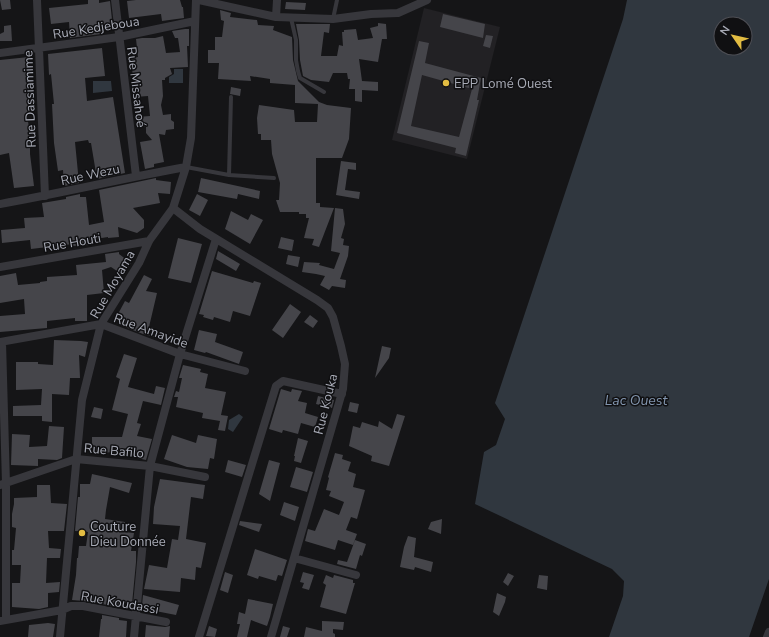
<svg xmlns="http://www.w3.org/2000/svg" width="769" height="637" font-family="'Nunito Sans',sans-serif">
	<rect width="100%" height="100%" fill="#151517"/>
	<path fill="#222124" d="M424,8L500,27L467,159L392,140Z"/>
	<path fill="#30373f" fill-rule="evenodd" d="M627,0H769V579L749,637H609L623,596L624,581L612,569L475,504L484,452L496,445L505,419L495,403L623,19ZM721,24H745V48H721Z
		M174,69H183V83H169V77L174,74Z
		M93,81H111L112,91L93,93Z
		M239,414L243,417L233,432L228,429L229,420Z"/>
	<path fill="#45454a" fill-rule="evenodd" d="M0,0H10L11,9L2,10Z
		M88,0H99V3L110,1L113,29L100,31L101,34L70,38L69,22L51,24L49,8L88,4Z
		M136,0H180L182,7H183L184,18L162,21L161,14L129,18L127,1Z
		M286,2L306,3L305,10L285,9Z
		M220,10L231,13L230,17L257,20L258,25L274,26L273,30L292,37L293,60L298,81L319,102L327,105L351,108L349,139L342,158H316V203H320V207L334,208L319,247L312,245L314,239L304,238L309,218H306V214H299V212H280L276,200H279L280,183L272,154L271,140H261V134H258L257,118L259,105L294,110L295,122H317L318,104L295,103V85L270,83V79L250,76L251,81L218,79L219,63H208V50H215V37H222L224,21L221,20Z
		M443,14L485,24L483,38L440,27Z
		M378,23L386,24L387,39H382L378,62L359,59L362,81L378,82V91L362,90V102L355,101V89H349L350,79H348L347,73H333L329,82L311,80L303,76L300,60L299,40L296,24H330L329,33L324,32L321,56H337L339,45L343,46L342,32H344V30L356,29L358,40L373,38L370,28L378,26Z
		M11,25L12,41H0V34L4,32V26Z
		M185,29H189V46H187L188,67L170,68L172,74L165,78V80H162L163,96L161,105L163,115L171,114V120L174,122V129L166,130L165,135L159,134L164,162L154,164V167L145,169L140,142L152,140L146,133V126L138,127L137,117L150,116L148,96L135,97L131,58L138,57L136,39L142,38H155L163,36L166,53L180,52L178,38H175L172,31Z
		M486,35L493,36L490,48L483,46Z
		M419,41L429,43L425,63L481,78L477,100H479L466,156L455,153L456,148L397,133ZM422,75L472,89L459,137L411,126Z
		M102,48L105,76L85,78L87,101L113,97L125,173L97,179L91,143H89L88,140L75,142L79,183L64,186L63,170L58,171L54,143L52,104H54L51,74L49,75L48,54Z
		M29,57V114H27L30,135V154L34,186L14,188L9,153L0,155V60Z
		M231,87L241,89L240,96L230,94Z
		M341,161L356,163V170L348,169L345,190L360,192L359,199L336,195Z
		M156,178V180L171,182L170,194L158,193L160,203L133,208L144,220V228L137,233L118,227L119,237L108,238V237L89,240V245L73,246V244L31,249L30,240L2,243L1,230L25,228L24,218L44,217L42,203L66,199V197L80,194V197H86L89,225L104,222L99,190Z
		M201,178L260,191L259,199L238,194L237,199L198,192Z
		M197,194L208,200L200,216L189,210Z
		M335,208L343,209L345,224L341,238L344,239L343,245L349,246L348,256L340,279L346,280L345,288L332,286L329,290L320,285L325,276L316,274L302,272L304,262L320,263L319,265L334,269L340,253L331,251Z
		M231,211L248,220L251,214L263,220L250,244L225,229Z
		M281,237L294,240L292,251L278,248Z
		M178,238L202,244L191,283L168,278Z
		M218,251L240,264L236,271L216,259Z
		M119,252V254L131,263L123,275L111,267L102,270L104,293L87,295V321H75V318L47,321V328L0,332V316L25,314L24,299L0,303V276L16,273L18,285L40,283V282L47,281V277L77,275L76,265L106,262L105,254Z
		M288,255L300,257L298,267L286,264Z
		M212,271L253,283L254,281L261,283L250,316L233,311L230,322L214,317L213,320L203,317L204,315L199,314Z
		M144,275L152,279L146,291L157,293L149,327L154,328V330L165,333L164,340L143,334L120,325L123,317L118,314L125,301L129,303Z
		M290,304L301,312L283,338L272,330Z
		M310,315L318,321L313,328L304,322Z
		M199,330L217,334L215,342L243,352L239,364L206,352L205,353L194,350Z
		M54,340L81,341L88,342L85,357L79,355L80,378H70L69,395L52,394V422L42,421V416H13V406L41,405L42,389L16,390V362H38V364L53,365Z
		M382,346L391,348L389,358L375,378Z
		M124,354L137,358L128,387L154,394L156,386L165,388L161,405L143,401L137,423L141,424L137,436L152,439L146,460L133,457L134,453L92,452V437H122L128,414L112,410L120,379L116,377Z
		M183,365L201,369L200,372L208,374L205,388L226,392L221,415L228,416L225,431L218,430L220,421L202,418L203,413L176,407L178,397H174L176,391L179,392L182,378H179Z
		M281,389L291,392L292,389L302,391L298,401L307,403L305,413L318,417L315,427L301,423L298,434L283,430L282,433L269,429Z
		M318,396L334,400L332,408L316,404Z
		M350,402L359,404L357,413L348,411Z
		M94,407L103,409L101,419L91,417Z
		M397,414L405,416L389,466L371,461L372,456L349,446L353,426L360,428L362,422L378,427L379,421L392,429Z
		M49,426L64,427L62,458L57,460L38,459V466L11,465L12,434L30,435L29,447L47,446Z
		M172,435L196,443L198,435L217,439L214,459L210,458L208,469L187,467L164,459Z
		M298,438L308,441L301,463L294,461L295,456H294Z
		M335,453L343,455L342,459L351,462L348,471L356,474L353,487L365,490L357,519L351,517L346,530L357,534L353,545L338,540L335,550L305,541L308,529L315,531L324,509L339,515L344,502L329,496L331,491L326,490L329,478L328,477Z
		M228,460L246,465L242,477L225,472Z
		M269,460L280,463L270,501L259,494Z
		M296,467L313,472L307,492L290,487Z
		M92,474L132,483L129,493L110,487L106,510L105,519L125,522L124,532L134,533L131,551H136V562L132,604L120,602V607L84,601L72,600L76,575L77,558H78L79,546H86L88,532L75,531L78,497H80V484H90Z
		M160,479L205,485L203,499L191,497L186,539L206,543L201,568L196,567L195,580L181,578L180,592L144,589L149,565L167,568L172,539L178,540L180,526L153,524L154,507Z
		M37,485H50L51,503L67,504L64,531H48L49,548L61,549L60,558H47L46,583L60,582L59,592L48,593V607L39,609L12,607V583H20L21,565H12V550H14L16,528L12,527V514L14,504V498L37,497Z
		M284,502L299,507L295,521L280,515Z
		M442,519L441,534L428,529L431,522Z
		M240,521L262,524L259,532L239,525Z
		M408,536L416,538L414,557L433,562L431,572L415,567L414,570L400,567L404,547Z
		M355,540L366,544L362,556L360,555L356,569L337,564L338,560L347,562Z
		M255,549L287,560L282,576L278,575L276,581L259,576L258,579L247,575Z
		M225,572L233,575L228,593L220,590Z
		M303,572L314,575L309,590L302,588L304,583L300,582Z
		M508,573L514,576L508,586L503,582Z
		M326,575L333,578L334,575L353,580V583H355L346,614L320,607L326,585L323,583Z
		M539,575L548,576L547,590L537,588Z
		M497,593L506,597L505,602L499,616L493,612Z
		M143,595L179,605L176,615L145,609V606H142Z
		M248,599L273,604L270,617L267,626L251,620L247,637H237L240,624H237L239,612L245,614Z
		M102,615L119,618V620L127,621L126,637H99L101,619H102Z
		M322,621L344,622L343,630L333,629V633L335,634V637H304L306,627L322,631Z
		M48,623L55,624L53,637H28L29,625Z
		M146,625L165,627L170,626L169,637H145Z
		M209,626L217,629L215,637L206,636Z
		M283,626L290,628L287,637H280Z"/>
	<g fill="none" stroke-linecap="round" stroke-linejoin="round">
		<path stroke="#37373c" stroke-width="4" d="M291,18L296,40V60L298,71L300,78L324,92
			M333,19L337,0
			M186,167L229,175L274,178
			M229,175L231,97"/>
		<path stroke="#37373c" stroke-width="8" d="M37,0L45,196
			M115,0L136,176
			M199,0L276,17L333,19L371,14L398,13L427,0
			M276,17L277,0
			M0,53L119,37L195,21
			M0,204C62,193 124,178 186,167
			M173,208L200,229L317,300L328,308L333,317L341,346L345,364L343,389L271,637
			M0,267L149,241
			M0,342L101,324L180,354L245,371
			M2,342L6,484V619
			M0,485L76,459L150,466L205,477
			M294,558L356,575
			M0,621L62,610L71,606H83L166,622
			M60,637L82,400L101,324L139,263L149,241L173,208L186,167L191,138L196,0
			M134,637L150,466L180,354L216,239
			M199,637L276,386L283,381L342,394
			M767,637L769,632"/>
	</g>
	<g fill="#e2bc42" stroke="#101012" stroke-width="1.5">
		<circle cx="446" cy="83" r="4"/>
		<circle cx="82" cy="533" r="4"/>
	</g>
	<g text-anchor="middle" stroke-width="3" stroke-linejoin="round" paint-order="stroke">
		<g font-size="13" fill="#a8abb6" stroke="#101012">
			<text transform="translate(96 27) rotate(-9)" y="5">Rue Kedjeboua</text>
			<text transform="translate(137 87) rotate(83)" y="5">Rue Missahoé</text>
			<text transform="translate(29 99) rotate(-92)" y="5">Rue Dassiamime</text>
			<text transform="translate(90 174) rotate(-12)" y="5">Rue Wezu</text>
			<text transform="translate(72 242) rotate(-10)" y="5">Rue Houti</text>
			<text transform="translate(112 284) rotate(-60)" y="5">Rue Moyama</text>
			<text transform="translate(151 330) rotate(20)" y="5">Rue Amayide</text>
			<text transform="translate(325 404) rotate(-76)" y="5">Rue Kouka</text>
			<text transform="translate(114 450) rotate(5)" y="5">Rue Bafilo</text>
			<text transform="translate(120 602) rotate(10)" y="5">Rue Koudassi</text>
		</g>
		<g font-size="13" fill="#a8abb6" stroke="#101012" text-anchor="start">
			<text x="454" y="88">EPP Lomé Ouest</text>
			<text x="90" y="531">Couture<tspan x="90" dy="15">Dieu Donnée</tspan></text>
		</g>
		<g font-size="14" font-style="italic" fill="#8295ae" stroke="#101012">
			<text x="636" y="405">Lac Ouest</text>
		</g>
	</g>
	<g transform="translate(733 36) rotate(304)"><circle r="19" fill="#101012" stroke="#4d4e54"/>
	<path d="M0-3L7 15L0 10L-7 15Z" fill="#e2bc42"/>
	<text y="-6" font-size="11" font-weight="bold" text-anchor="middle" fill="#a8abb6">N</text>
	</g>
</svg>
